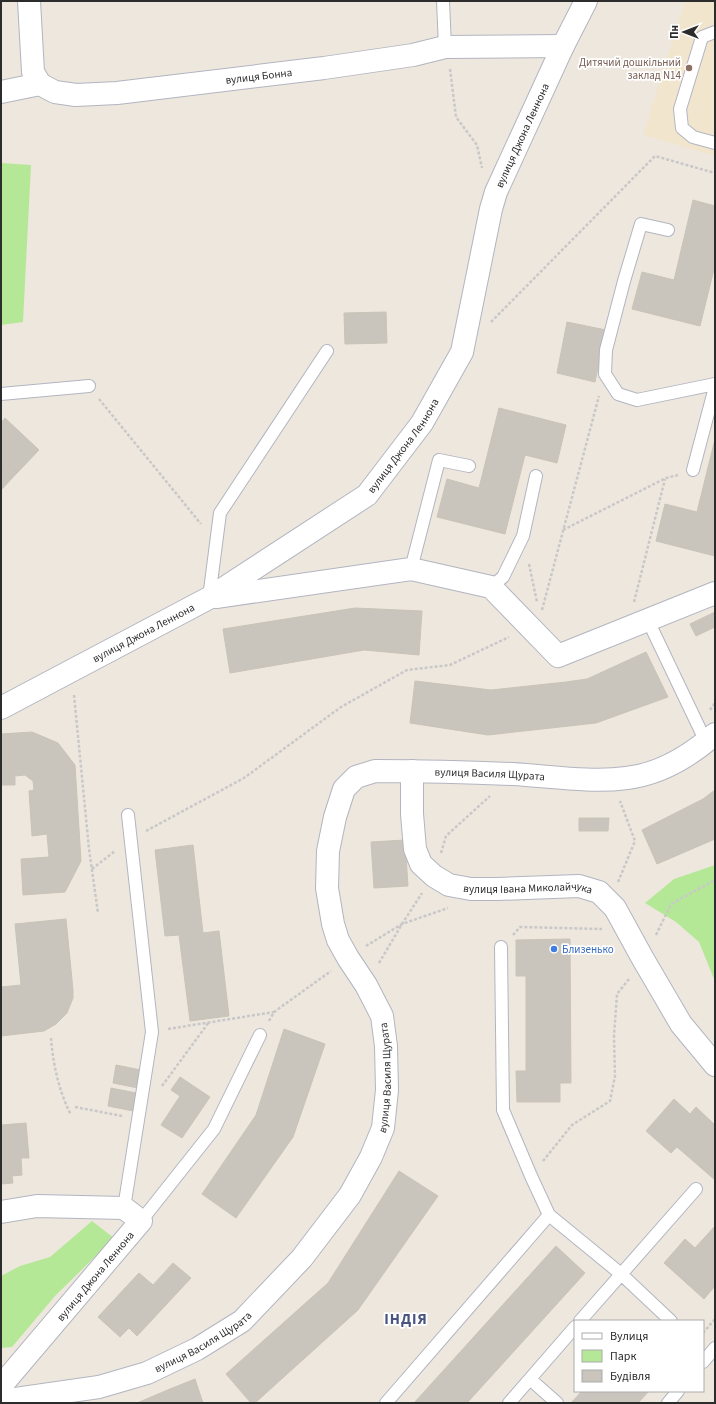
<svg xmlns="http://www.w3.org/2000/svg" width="716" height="1404" font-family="'Source Sans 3',sans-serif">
	<rect width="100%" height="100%" fill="#eee7de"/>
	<path fill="#f1e5cd" d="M685,1H715V156L643,135Z"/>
	<path fill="#b4e897" d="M1,163L31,165L23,322L1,325Z
		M715,865V979H714L699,942L676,922L645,903L674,879Z
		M92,1221L114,1238L55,1296L12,1347L1,1348V1276L20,1266L50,1257Z"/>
	<path fill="#c9c5bc" stroke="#cac3b7" d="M693,200L715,206V265L700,326L632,309L642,272L674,280Z
		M386,312L387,343L345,344L344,313Z
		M567,322L606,330L595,382L557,373Z
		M499,408L566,425L557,463L525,455L505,534L437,517L447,479L479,488Z
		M5,418L39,450L17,473L1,458V423Z
		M715,439V556L656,541L665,504L697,512Z
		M1,458L17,473L1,490Z
		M355,608L422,611L419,655L364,650L230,673L223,629Z
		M715,612V627L696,636L690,624Z
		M646,652L668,697L596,723L488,735L410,723L415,681L491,690L566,682L587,679Z
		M32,732L58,743L75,765L81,861L65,892L23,895L21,859L49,857L47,834L32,836L29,791L34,790L33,781L25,775L15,776V785H1V734Z
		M715,790V839L657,864L642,830L703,799Z
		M579,818H609L608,831H579Z
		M405,840L408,886L374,888L371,842Z
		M193,845L203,933L219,931L229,1016L190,1021L179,935L165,936L155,850Z
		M66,919L73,990V998L67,1013L56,1024L44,1031L1,1036V987L21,985L15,924Z
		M570,939L571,1083H560V1102H517L516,1071H526V976H516V940Z
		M284,1029L325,1044L293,1137L236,1218L202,1194L256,1115Z
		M116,1065L141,1070L138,1088L113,1083Z
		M180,1077L210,1097L182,1138L161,1125L180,1096L171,1090Z
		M111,1088L136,1093L133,1111L108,1106Z
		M674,1099L690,1114L696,1107L715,1125V1180L677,1147L671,1153L646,1131Z
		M26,1123L29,1158H21L22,1175L12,1176L13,1183L1,1184V1125Z
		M399,1171L438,1196L358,1310L255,1403H251L226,1374L328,1283Z
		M715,1226V1286L704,1299L664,1263L685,1239L695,1248Z
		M556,1246L585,1273L467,1403H414Z
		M173,1263L191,1278L137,1336L129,1328L120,1337L98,1317L139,1273L153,1285Z
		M195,1379L203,1403H137L170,1389Z
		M582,1391H649L638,1403H571Z"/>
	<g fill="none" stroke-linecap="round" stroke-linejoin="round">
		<defs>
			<path id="service" d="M443,1L445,47
				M715,32L702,37L680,109L682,128L693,137L715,143
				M668,230L641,224L624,281L606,350L605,374L618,394L637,400L715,384
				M1,394L89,386
				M693,470L715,387
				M411,569L439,460L469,466
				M491,587L503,577L523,536L536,476
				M209,598L220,513L327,351
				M653,631L706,742
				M501,947L503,1110L531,1176L549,1215L621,1274L671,1321
				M124,1208L152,1032L128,815
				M141,1221L214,1129L260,1035
				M580,1321L696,1189
				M703,1362L715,1348
				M530,1379L557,1403
				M386,1403L549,1215
				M509,1403L575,1327
				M668,1403L678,1391"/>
			<g id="minor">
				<path id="s1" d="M29,1L33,72L40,84L55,92L76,95L117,93L324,68L413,55L445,47L563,46"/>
				<path d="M1,92L40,84"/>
				<path d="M216,597L411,569L491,587L558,656L715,593"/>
				<path id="s2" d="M1,708L209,598L367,495L422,423L462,352L491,209L496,192L563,46L586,1"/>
				<path id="s3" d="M412,771V814L415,849L421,864L434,876L449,885L471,889H498L579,886L599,892L615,908L643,959L681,1024L715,1065"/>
				<path d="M1,1212L37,1206L124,1208L141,1221L1,1386"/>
				<path id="s4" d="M1,1401L99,1387L147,1373L197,1349L242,1321L302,1258L350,1195L371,1157L383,1128L387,1090L386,1046L382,1016L366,985L348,958L338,940L333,924L327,888L328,851L335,817L344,789L356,777L375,771C421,771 467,772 512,774C550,776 589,783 627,778C660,774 691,755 715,734"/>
			</g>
		</defs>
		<use href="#service" stroke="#b2b5c0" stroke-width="14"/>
		<use href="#minor" stroke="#b2b5c0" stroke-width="24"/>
		<path stroke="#c8c8c8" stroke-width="2.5" stroke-dasharray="3 2" stroke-linecap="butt" d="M450,69L456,117L477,145L482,168
			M491,322L655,156L715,173
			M99,399L201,524
			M563,530L666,478L678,475
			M529,564L537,602
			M634,602L665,479
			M542,610L599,396
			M74,695L89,849L98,913
			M710,710L715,703
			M146,831L244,778L341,707L407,670L450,665L509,637
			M441,853L446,836L490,796
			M92,869L115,851
			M618,882L635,841L620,801
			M513,935L520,927L602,929
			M656,935L671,904L715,880
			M366,946L402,924L448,908
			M379,963L402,924L422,893
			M269,1021L274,1012L331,971
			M168,1029L274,1012
			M51,1038C53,1064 59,1092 71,1115
			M162,1086L209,1022
			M75,1107L122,1116
			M543,1161L572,1125L610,1101L615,1076L614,1036L617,994L629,979
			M703,1333L715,1319"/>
		<use href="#service" stroke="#fff" stroke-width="12"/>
		<use href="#minor" stroke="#fff" stroke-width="22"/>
	</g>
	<circle fill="#8d6e63" stroke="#fff" stroke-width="1.5" cx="689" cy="68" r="4"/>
	<circle fill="#3f7fe0" stroke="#fff" stroke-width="1.5" cx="554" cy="949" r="4"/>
	<g text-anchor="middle" stroke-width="3.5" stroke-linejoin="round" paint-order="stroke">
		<g font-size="11" fill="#785e54" stroke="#fff" text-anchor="end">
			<text x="681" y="66">Дитячий дошкільний<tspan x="681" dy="13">заклад N14</tspan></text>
		</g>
		<g font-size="11" fill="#2c2c2c" stroke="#fff">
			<text dy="4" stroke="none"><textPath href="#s1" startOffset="307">вулиця Бонна</textPath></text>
			<text dy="4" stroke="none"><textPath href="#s2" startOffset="822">вулиця Джона Леннона</textPath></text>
			<text dy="4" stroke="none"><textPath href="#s2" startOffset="485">вулиця Джона Леннона</textPath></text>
			<text dy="4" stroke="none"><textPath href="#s2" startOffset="161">вулиця Джона Леннона</textPath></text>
			<text dy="4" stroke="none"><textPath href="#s4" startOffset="1005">вулиця Василя Щурата</textPath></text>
			<text dy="4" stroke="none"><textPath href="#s3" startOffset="209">вулиця Івана Миколайчука</textPath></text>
			<text dy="4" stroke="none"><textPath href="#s4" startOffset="549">вулиця Василя Щурата</textPath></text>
			<text transform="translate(95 1276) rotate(-50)" y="4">вулиця Джона Леннона</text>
			<text dy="4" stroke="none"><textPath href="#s4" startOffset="213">вулиця Василя Щурата</textPath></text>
		</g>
		<g font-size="11" fill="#366cbe" stroke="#fff" text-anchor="start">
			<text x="562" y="953">Близенько</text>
		</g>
		<g font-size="15" font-weight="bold" letter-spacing="1" fill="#495480" stroke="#fff">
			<text x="406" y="1324">ІНДІЯ</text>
		</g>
	</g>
	<rect width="716" height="1404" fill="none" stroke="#2c2c2c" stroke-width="4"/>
	<rect x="574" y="1320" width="130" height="72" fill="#ffffff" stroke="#ababab"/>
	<rect x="582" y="1333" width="20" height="6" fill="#ffffff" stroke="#ababab"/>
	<text x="610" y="1340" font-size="12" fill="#2c2c2c">Вулиця</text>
	<rect x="582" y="1350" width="20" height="12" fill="#b4e897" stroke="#ababab"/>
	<text x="610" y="1360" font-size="12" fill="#2c2c2c">Парк</text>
	<rect x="582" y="1370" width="20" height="12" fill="#c9c5bc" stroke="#ababab"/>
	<text x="610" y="1380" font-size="12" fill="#2c2c2c">Будівля</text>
	<g transform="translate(684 32) rotate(270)" stroke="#ffffff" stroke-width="3" paint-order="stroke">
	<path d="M0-3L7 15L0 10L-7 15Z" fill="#2c2c2c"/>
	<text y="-6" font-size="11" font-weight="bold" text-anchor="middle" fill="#2c2c2c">Пн</text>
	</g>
</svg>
